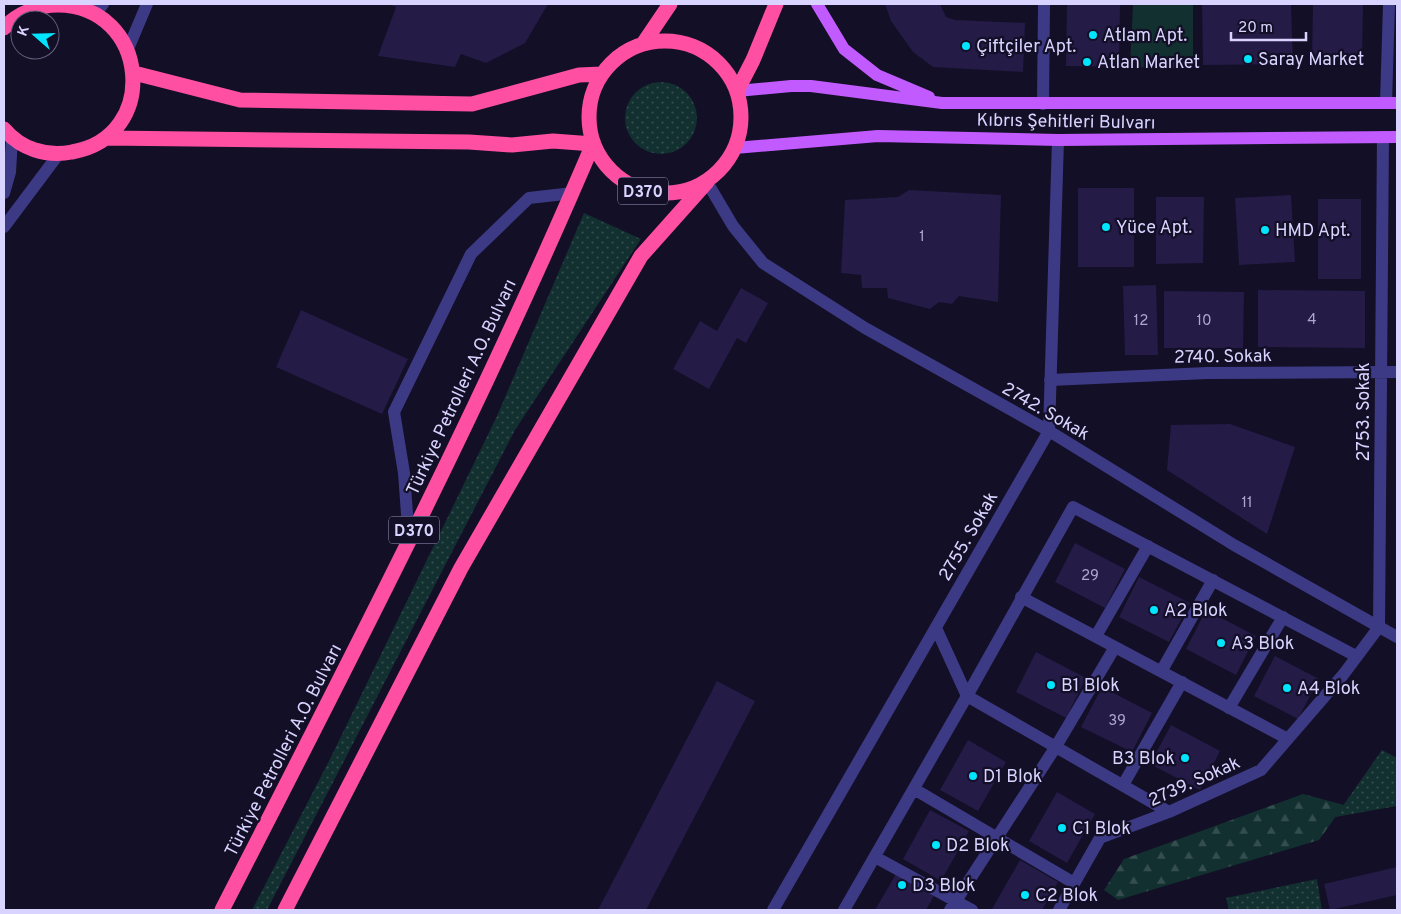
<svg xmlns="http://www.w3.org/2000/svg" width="1401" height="914" font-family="Overpass,sans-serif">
	<defs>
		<pattern id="grass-dots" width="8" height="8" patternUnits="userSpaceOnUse" patternTransform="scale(1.25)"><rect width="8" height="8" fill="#12302f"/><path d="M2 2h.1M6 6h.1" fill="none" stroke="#344d4e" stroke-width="1.8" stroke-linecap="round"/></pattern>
		<pattern id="forest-firs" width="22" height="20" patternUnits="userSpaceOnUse" patternTransform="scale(1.25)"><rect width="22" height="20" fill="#12302f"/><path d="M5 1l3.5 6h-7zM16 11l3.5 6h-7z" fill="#344d4e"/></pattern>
	</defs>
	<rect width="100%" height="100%" fill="#130f26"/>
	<path fill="url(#grass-dots)" d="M625 118a36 36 0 1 1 72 0a36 36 0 1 1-72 0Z
		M584,213L641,239L515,430L267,910H252L330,759L497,416Z
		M1382,750L1397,758V806L1335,817Z
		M1317,879L1322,910H1229L1226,898Z"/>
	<path fill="url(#forest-firs)" d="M1303,794L1344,805L1319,840L1118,900L1104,890L1124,859Z"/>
	<path fill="#12302f" d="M1133,4H1193V69L1130,67Z"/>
	<path fill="#241b47" d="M389,4H548L525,43L486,63L461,54L455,67L378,56L396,7Z
		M885,4H940L946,17L955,20L1025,23L1023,72L933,67L913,52L891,21Z
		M1067,4H1120L1119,67L1066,66Z
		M1202,4H1291L1293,64L1203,65Z
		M1313,4H1363L1362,61L1312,60Z
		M1078,188H1134V267H1078Z
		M909,190L1001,195L998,302L959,296L952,304L939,302L930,309L888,298L887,288H862L861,275L841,273L845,200L898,197Z
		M1291,195L1295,262L1239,265L1235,198Z
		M1156,197H1204L1203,263L1156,264Z
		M1318,199H1361V279H1318Z
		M1156,285L1158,355H1125L1123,286Z
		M741,288L768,303L746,343L737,338L709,389L673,369L700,321L717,331Z
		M1258,290L1365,291V348L1258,347Z
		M1164,291L1244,292L1243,348H1164Z
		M301,310L408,359L382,414L276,367Z
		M1230,424L1295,447L1267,534L1167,470L1171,425Z
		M1075,543L1125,569L1105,608L1055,582Z
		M1139,577L1190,603L1169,642L1119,617Z
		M1206,610L1256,636L1236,675L1186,649Z
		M1036,652L1086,678L1066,718L1016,692Z
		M1275,656L1319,679L1298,719L1254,696Z
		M717,681L755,701L646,910H598Z
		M1102,687L1152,713L1132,752L1081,727Z
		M1171,725L1220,751L1200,790L1150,764Z
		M968,740L1006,762L978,811L940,790Z
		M1057,792L1095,814L1067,863L1029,841Z
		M930,810L969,831L941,881L903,859Z
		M1020,860L1058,882L1042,910H994L992,909Z
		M1397,867V895L1330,910L1324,884Z
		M896,874L934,896L926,910H875Z"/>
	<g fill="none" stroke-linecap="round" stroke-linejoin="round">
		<path stroke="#3d3a85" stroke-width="12" d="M96,13L103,4
			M128,49L147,4
			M1386,103L1389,4
			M1043,104L1044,4
			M707,182L733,226L763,263L865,328L1049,431L1234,545L1397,637
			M4,193L10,172L12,138
			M4,227L58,155
			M1050,380L1207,373L1397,372
			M409,541L404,473L394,412L471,254L529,198L573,193
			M1021,597L1288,739
			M1096,636L1148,546
			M1162,670L1213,580
			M1229,708L1283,617
			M1123,785L1182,682
			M914,789L1074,883
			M1169,812L967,696L1073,507L1356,656
			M875,857L972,910
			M773,910L1049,431L1058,140
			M844,910L967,696L936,628
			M950,910L1055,748L1115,647
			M1059,910L1100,838L1169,812L1261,770L1343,675L1379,627L1383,137"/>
		<path stroke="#c25bff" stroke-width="12" d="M817,4L844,49L877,75L929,97
			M737,91L791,86H811L942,103H1397
			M735,148L878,136L1058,140L1397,137"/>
		<path stroke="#ff4fa3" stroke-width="15" d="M4,28C17,14 38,5 58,5C149,6 161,137 72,152C46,157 21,149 4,129
			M589 117a76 76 0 1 1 152 0a76 76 0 1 1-152 0Z
			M643,44L670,4
			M134,73L240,100L472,104L579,75L602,74
			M737,91L753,60L776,4
			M106,138L469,142L512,145L553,141L593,144C482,405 351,658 222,910
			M285,910L461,568L641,256L707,182"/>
	</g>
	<g fill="#00e5ff" stroke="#130f26" stroke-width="2">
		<circle cx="1093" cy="35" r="5"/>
		<circle cx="966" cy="46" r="5"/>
		<circle cx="1248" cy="59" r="5"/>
		<circle cx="1087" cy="62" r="5"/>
		<circle cx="1106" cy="227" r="5"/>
		<circle cx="1265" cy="230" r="5"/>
		<circle cx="1154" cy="610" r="5"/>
		<circle cx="1221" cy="643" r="5"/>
		<circle cx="1051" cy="685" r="5"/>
		<circle cx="1287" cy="688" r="5"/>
		<circle cx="1185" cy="758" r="5"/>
		<circle cx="973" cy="776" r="5"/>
		<circle cx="1062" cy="828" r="5"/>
		<circle cx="936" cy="845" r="5"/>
		<circle cx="902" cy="885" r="5"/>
		<circle cx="1025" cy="895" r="5"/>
	</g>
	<g text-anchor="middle" stroke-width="4.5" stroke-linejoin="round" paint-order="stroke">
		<g font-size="15" fill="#aca6d1">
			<text x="922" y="241">1</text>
			<text x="1312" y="324">4</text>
			<text x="1141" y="325">12</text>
			<text x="1204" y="325">10</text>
			<text x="1247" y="507">11</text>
			<text x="1090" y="580">29</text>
			<text x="1117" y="725">39</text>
		</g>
		<g fill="#130f26" stroke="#9e99be" stroke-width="1">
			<rect x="618" y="177.5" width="50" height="27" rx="4"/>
			<rect x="389" y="516.5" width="50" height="27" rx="4"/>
		</g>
		<g font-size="16" font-weight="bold" fill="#d9d4ff">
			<text x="643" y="197">D370</text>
			<text x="414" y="536">D370</text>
		</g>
		<g font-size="18" fill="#d9d4ff" stroke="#130f26" text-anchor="start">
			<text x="1103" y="41">Atlam Apt.</text>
			<text x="976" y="52">Çiftçiler Apt.</text>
			<text x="1258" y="65">Saray Market</text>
			<text x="1097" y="68">Atlan Market</text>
			<text x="1116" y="233">Yüce Apt.</text>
			<text x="1275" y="236">HMD Apt.</text>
			<text x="1164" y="616">A2 Blok</text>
			<text x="1231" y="649">A3 Blok</text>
			<text x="1061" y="691">B1 Blok</text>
			<text x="1297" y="694">A4 Blok</text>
			<text x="1175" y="764" text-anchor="end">B3 Blok</text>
			<text x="983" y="782">D1 Blok</text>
			<text x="1072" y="834">C1 Blok</text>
			<text x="946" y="851">D2 Blok</text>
			<text x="912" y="891">D3 Blok</text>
			<text x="1035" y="901">C2 Blok</text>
		</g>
		<g font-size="18" fill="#d9d4ff" stroke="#130f26">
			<text transform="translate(1066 121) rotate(1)" y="6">Kıbrıs Şehitleri Bulvarı</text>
			<text transform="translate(1223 356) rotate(-1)" y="6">2740. Sokak</text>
			<text transform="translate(461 387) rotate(-65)" y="6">Türkiye Petrolleri A.O. Bulvarı</text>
			<text transform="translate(1046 411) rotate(30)" y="6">2742. Sokak</text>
			<text transform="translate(1363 412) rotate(-90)" y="6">2753. Sokak</text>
			<text transform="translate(968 536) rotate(-60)" y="6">2755. Sokak</text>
			<text transform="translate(283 750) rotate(-63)" y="6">Türkiye Petrolleri A.O. Bulvarı</text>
			<text transform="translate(1194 781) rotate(-24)" y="6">2739. Sokak</text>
		</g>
	</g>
	<rect width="1401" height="914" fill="none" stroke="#d9d4ff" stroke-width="10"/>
	<g transform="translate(35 35) rotate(290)"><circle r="24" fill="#130f26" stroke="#625e7d"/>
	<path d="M0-4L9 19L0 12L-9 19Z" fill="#00e5ff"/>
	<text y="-8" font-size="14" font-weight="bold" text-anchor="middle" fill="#d9d4ff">K</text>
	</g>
	<path d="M1231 32v8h75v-8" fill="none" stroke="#d9d4ff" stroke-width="2.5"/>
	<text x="1238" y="32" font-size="15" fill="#d9d4ff" stroke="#130f26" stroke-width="4" paint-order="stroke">20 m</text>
</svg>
